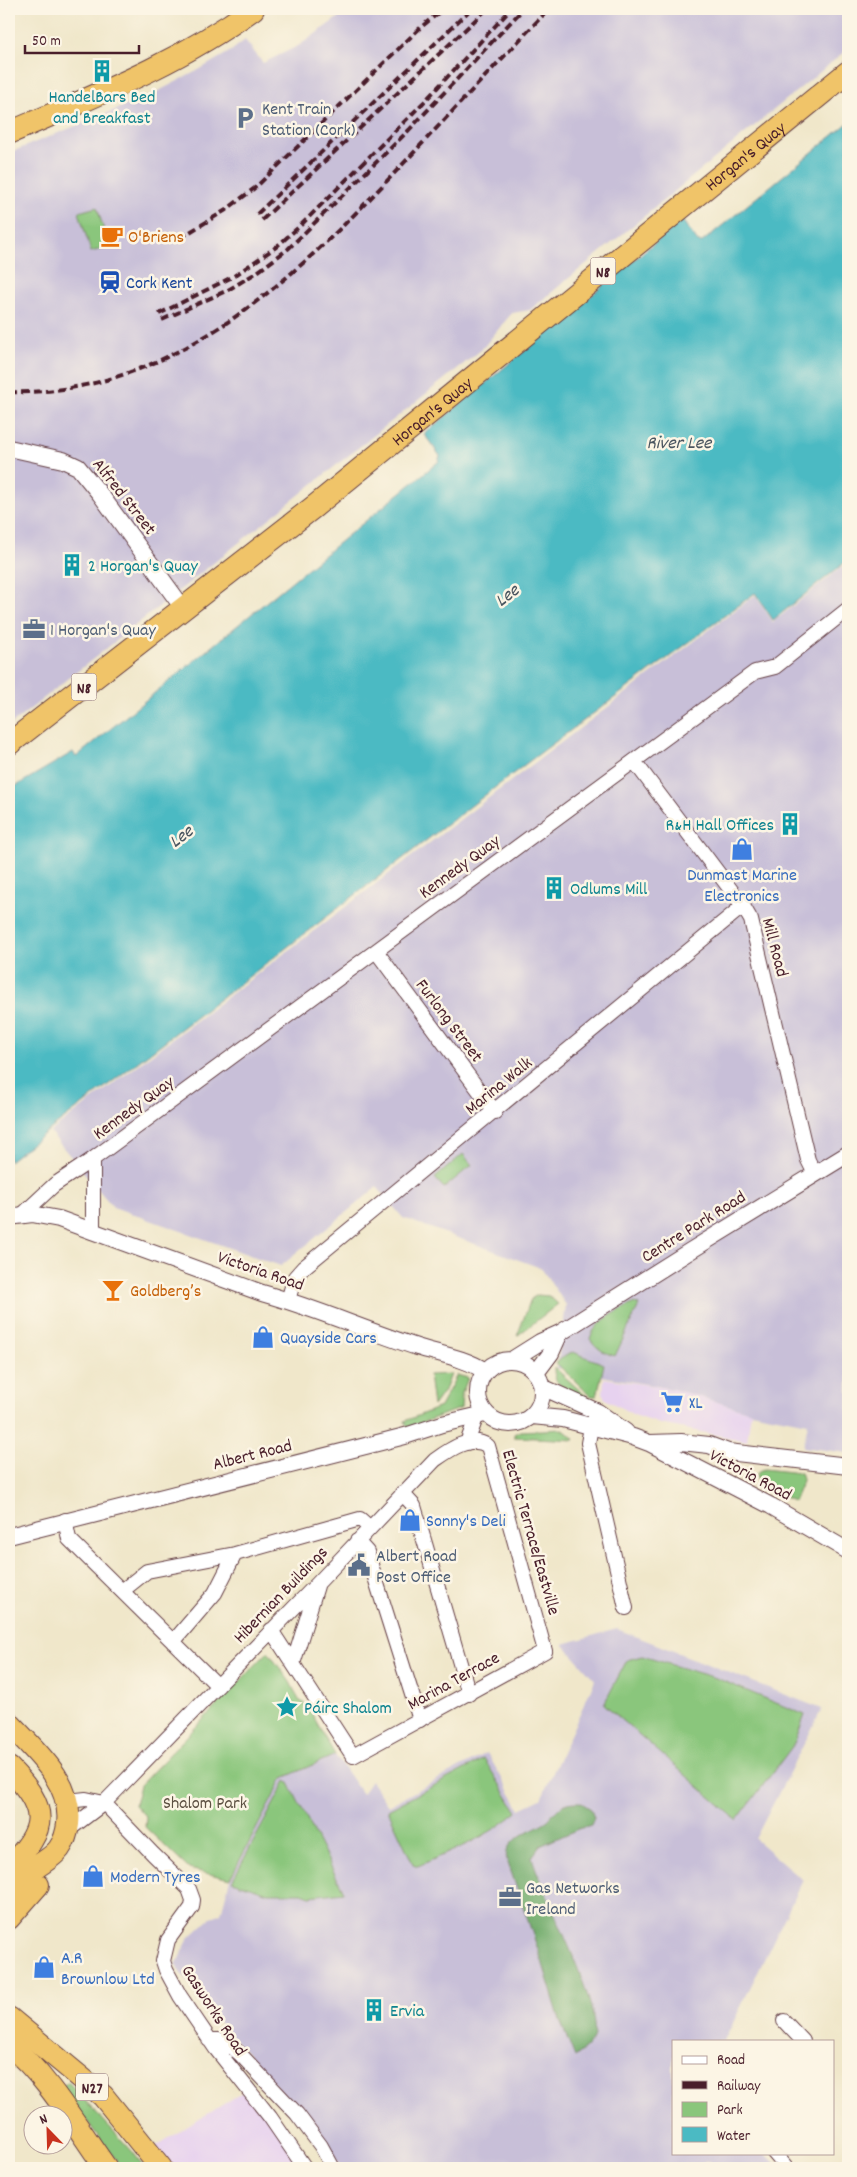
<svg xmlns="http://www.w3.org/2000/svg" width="857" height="2177" font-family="Dekko,sans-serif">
	<rect width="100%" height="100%" fill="#fcf5e5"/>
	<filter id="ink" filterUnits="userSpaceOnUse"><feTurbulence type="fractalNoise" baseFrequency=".02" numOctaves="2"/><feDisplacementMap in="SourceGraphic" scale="10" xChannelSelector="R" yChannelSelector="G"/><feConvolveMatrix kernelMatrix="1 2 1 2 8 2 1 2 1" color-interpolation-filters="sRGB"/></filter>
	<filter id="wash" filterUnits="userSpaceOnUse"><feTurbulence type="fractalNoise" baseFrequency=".0096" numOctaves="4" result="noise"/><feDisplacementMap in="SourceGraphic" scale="20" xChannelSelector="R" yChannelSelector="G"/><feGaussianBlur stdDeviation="1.12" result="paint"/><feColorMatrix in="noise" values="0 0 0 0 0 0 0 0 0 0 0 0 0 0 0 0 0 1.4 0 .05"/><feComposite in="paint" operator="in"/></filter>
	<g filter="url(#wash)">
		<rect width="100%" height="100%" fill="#f0e7ca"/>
		<path fill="#e7d2ef" d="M604,1378L673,1389L751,1412L747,1441L660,1424L634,1415L605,1399L603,1394Z
			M248,2089L305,2168H161L148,2151Z"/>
		<path fill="#c8bfd8" d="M350,9H848V49L530,310L512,313L481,350L9,726V153L147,97L197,71L231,51L245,40L263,63L300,45Z
			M848,562V1453L803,1447L808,1423L751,1412L673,1389L557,1368L566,1305L541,1268L403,1218L377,1187L281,1266L113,1207L50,1132L755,595L773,622Z
			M617,1629L822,1709L755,1839L803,1880L724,2041H673V2153H765L780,2168H716L710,2161L689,2168H342L327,2144L200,2000L176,1965L189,1938L209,1919L221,1913L230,1879L283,1778L335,1755L362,1794L371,1781L388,1806L487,1753L520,1809L541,1799L595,1680L563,1644Z"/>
		<path fill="#8ac67b" stroke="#6a7253" d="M97,207L109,247L91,252L79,212Z
			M463,1154L472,1165L444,1188L435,1178Z
			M537,1295L549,1296L558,1304L517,1336L531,1299Z
			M634,1303L639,1305L615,1356C604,1353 597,1349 590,1339C595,1320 618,1312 634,1303Z
			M573,1352L604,1364L597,1396H591L556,1363L567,1354Z
			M554,1367L587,1397L589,1400C571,1393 553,1389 554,1367Z
			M451,1374L446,1388L433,1406L429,1375Z
			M457,1375L468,1378L462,1393L461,1408L408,1428L405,1421L440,1407Z
			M563,1429L575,1440L514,1437V1434L520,1431Z
			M764,1469L800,1473L803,1480L794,1502L758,1482L756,1474Z
			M268,1652L290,1682L299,1700L307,1705L335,1755L283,1778L230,1879L189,1869L145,1827L146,1817L135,1805L140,1785Z
			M642,1656L716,1678L805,1715L794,1744L737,1820L604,1704L627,1660Z
			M484,1759L517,1812C488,1837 453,1851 418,1866L413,1864L388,1810Z
			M286,1781L289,1783L344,1892L310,1896L302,1893H268L232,1881Z
			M68,2082L132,2151L145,2168H122L61,2087Z"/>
		<path fill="#6fab6b" stroke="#5c654b" d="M580,1802L591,1809L594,1818L591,1825L578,1829L540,1846L532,1857C541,1892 608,2015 592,2041C588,2047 580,2053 575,2057L560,2020L542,1961L507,1860C501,1839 535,1830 548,1820C553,1815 558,1807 565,1804C570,1802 575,1802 580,1802Z"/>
		<path fill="#4bbac3" stroke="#4a6c77" d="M848,123V560L773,620L755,593L527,763L9,1161V790L73,752L76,757L438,462L440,456L424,434L682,220L698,242H702Z"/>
	</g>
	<g filter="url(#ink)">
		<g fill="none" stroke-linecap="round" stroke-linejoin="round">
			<defs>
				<path id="minor" d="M634,761L743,906L751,920L808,1160L815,1174
					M376,951L495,1112
					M23,1214L54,1185L93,1159L755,672L775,667L848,609
					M93,1232V1159
					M288,1300L295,1277L303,1268L743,906
					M595,1418L591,1427L588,1443L626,1608
					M467,1443L477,1415
					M402,1493L414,1506L469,1694
					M65,1520L69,1539L218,1686
					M357,1541L367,1552L420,1720
					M122,1591L147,1571L235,1554L360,1519L369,1527
					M173,1642L215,1593L235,1554
					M293,1664L317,1586
					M68,1801L86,1799L104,1803
					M104,1803L153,1854L189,1889L193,1900L192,1907L168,1940L163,1961L166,1970L180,1996L216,2049L270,2117L305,2168
					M67,1831L104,1803L318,1583L435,1460C449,1450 471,1434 488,1446L545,1651L353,1756L271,1630
					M784,2021L803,2041
					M209,2040H224L240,2054L297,2114L321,2146L333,2168
					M774,2153L787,2168"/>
				<path id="tertiary" d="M9,448L63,460L78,467L100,494L183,608
					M9,1217L32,1214L59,1219L262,1293C315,1308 365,1330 417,1347C439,1354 465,1358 485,1371
					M513,1359L540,1342L560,1333L690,1251L848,1154
					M478 1392a32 32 0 1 1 64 0a32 32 0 1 1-64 0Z
					M536,1373L551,1353L560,1333
					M542,1387L598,1412L626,1432
					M532,1416L563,1419L633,1437L649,1443L771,1506L848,1551
					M650,1443L681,1442L709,1445L728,1452L848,1466
					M9,1536L405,1436L442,1424L485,1414"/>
				<g id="trunk">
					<path d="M9,133C94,96 177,64 253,9"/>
					<path id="s1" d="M9,744L315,506L848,72"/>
					<path d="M9,1723C35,1751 73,1782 68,1824C67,1833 64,1842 59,1849C52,1858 44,1861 35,1868C25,1875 17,1886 9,1895"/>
					<path d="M9,1768C48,1808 49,1828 9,1867"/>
					<path d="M9,1918L38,1885"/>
					<path d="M9,2018L103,2096L161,2168"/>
					<path d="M9,2045C46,2074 78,2129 106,2168"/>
				</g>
			</defs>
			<use href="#minor" stroke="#633d43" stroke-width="16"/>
			<use href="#tertiary" stroke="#633d43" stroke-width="18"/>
			<use href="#trunk" stroke="#633d43" stroke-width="24"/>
			<use href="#minor" stroke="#fff" stroke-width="14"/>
			<use href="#tertiary" stroke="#fff" stroke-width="16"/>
			<use href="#trunk" stroke="#f0c469" stroke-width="22"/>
			<path stroke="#4a1f2b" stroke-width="4" stroke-dasharray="8 4" stroke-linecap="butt" d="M257,214L471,9
				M262,220L487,9
				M180,238L226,210L256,187L420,28L443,9
				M159,314L234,276L276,247L301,225L423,103L511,9
				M162,320L228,290L256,273L288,249L409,130L523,9
				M9,392C180,397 309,265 417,149C461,102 505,55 549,9"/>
		</g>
	</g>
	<defs>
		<symbol id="building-bare" viewBox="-9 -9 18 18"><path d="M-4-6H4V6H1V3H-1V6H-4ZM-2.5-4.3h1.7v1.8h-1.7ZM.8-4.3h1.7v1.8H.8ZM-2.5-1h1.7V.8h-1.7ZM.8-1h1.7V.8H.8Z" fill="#0f9aa8" stroke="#fcf5e5" stroke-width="2.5" paint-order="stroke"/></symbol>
		<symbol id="parking-bare" viewBox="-9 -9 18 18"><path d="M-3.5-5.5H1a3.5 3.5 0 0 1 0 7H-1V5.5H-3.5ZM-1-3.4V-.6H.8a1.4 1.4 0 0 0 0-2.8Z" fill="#5c6f8a" stroke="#fcf5e5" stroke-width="2.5" paint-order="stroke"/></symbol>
		<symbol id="cafe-bare" viewBox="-9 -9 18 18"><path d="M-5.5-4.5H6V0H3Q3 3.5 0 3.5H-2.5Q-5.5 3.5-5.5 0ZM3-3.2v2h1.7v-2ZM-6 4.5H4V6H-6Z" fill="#e8710a" stroke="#fcf5e5" stroke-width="2.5" paint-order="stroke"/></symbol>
		<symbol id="station-bare" viewBox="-9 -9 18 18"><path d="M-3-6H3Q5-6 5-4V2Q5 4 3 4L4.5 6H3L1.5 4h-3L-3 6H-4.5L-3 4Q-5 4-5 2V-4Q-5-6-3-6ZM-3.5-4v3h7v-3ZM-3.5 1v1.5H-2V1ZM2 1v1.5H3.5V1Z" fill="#1a4fb4" stroke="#fcf5e5" stroke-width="2.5" paint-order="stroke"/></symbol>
		<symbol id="office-bare" viewBox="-9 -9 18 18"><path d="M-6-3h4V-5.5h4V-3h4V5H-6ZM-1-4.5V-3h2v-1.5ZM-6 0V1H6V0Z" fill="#5c6f8a" stroke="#fcf5e5" stroke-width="2.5" paint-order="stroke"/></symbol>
		<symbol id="shop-bare" viewBox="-9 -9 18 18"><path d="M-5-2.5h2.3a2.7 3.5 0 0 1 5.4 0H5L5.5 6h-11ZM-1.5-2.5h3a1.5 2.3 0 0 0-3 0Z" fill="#3f7fe0" stroke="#fcf5e5" stroke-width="2.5" paint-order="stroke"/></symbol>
		<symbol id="bar-bare" viewBox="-9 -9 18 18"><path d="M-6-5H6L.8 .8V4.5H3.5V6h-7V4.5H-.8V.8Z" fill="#e8710a" stroke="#fcf5e5" stroke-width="2.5" paint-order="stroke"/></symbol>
		<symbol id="supermarket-bare" viewBox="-9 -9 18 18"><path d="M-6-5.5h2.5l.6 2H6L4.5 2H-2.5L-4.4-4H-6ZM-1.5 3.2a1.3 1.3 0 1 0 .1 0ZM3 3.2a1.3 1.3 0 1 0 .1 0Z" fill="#3f7fe0" stroke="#fcf5e5" stroke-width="2.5" paint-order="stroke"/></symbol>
		<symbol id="civic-bare" viewBox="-9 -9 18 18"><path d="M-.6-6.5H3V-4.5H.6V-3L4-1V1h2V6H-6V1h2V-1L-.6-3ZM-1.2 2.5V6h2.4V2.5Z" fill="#5c6f8a" stroke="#fcf5e5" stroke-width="2.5" paint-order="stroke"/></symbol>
		<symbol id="sight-bare" viewBox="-9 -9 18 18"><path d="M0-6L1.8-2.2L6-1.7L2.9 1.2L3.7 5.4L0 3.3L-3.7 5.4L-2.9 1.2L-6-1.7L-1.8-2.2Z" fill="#0f9aa8" stroke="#fcf5e5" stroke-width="2.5" paint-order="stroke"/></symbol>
	</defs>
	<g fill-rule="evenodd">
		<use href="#building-bare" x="86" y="55" width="32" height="32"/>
		<use href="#parking-bare" x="229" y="102" width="32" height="32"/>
		<use href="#cafe-bare" x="96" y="220" width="32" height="32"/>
		<use href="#station-bare" x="94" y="266" width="32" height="32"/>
		<use href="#building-bare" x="56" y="549" width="32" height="32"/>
		<use href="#office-bare" x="18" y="613" width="32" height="32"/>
		<use href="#building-bare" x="774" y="808" width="32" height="32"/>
		<use href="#shop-bare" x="726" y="833" width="32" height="32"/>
		<use href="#building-bare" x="538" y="872" width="32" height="32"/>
		<use href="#bar-bare" x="97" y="1274" width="32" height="32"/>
		<use href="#shop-bare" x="247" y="1321" width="32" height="32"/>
		<use href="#supermarket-bare" x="656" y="1386" width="32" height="32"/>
		<use href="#shop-bare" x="394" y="1504" width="32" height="32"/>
		<use href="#civic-bare" x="343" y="1549" width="32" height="32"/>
		<use href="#sight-bare" x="271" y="1691" width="32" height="32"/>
		<use href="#shop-bare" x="77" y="1860" width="32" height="32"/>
		<use href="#office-bare" x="494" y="1881" width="32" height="32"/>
		<use href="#shop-bare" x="28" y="1951" width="32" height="32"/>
		<use href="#building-bare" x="358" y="1994" width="32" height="32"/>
	</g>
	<g text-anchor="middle" stroke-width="5" stroke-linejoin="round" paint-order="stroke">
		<g fill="#fcf5e5" stroke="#7f5f63" stroke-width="1">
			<rect x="590.5" y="257.5" width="25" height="27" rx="4"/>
			<rect x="71.5" y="673.5" width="25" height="27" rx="4"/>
			<rect x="76" y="2073.5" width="32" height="27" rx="4"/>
		</g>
		<g font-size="16" font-weight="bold" fill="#4a1f2b">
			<text x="603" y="277">N8</text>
			<text x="84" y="693">N8</text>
			<text x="92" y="2093">N27</text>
		</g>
		<g font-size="18" fill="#0d838f" stroke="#fcf5e5" text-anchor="start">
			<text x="102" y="102" text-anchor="middle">HandelBars Bed<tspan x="102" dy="21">and Breakfast</tspan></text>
			<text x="88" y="571">2 Horgan's Quay</text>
			<text x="774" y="830" text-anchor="end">R&amp;H Hall Offices</text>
			<text x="570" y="894">Odlums Mill</text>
			<text x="304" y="1713">Páirc Shalom</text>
			<text x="390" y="2016">Ervia</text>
		</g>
		<g font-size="18" fill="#4e5e75" stroke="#fcf5e5" text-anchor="start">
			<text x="262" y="114">Kent Train<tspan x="262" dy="21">Station (Cork)</tspan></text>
			<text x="50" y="635">1 Horgan's Quay</text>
			<text x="376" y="1561">Albert Road<tspan x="376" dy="21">Post Office</tspan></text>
			<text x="526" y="1893">Gas Networks<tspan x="526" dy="21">Ireland</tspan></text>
		</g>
		<g font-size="18" fill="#4a1f2b" stroke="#fcf5e5">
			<text dy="6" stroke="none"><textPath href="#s1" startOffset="942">Horgan's Quay</textPath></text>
			<text dy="6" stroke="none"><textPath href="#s1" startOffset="538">Horgan's Quay</textPath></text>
			<text transform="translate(125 496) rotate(52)" y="6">Alfred Street</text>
			<text transform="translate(459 866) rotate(-36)" y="6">Kennedy Quay</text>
			<text transform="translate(776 947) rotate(75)" y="6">Mill Road</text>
			<text transform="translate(450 1020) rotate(53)" y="6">Furlong Street</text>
			<text transform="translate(498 1085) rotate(-39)" y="6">Marina Walk</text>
			<text transform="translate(133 1107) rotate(-36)" y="6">Kennedy Quay</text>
			<text transform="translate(693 1226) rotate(-32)" y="6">Centre Park Road</text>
			<text transform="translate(261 1270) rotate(19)" y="6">Victoria Road</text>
			<text transform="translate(252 1454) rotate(-14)" y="6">Albert Road</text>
			<text transform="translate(751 1474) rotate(28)" y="6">Victoria Road</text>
			<text transform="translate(532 1532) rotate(74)" y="6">Electric Terrace/Eastville</text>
			<text transform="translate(280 1594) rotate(-46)" y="6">Hibernian Buildings</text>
			<text transform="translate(453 1680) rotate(-29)" y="6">Marina Terrace</text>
			<text transform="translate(215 2010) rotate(57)" y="6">Gasworks Road</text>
		</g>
		<g font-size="18" fill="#c56008" stroke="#fcf5e5" text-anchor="start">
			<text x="128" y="242">O'Briens</text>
			<text x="130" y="1296">Goldberg’s</text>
		</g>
		<g font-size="18" fill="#164399" stroke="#fcf5e5" text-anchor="start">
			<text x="126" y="288">Cork Kent</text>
		</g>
		<g font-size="18" fill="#366cbe" stroke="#fcf5e5" text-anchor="start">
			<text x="742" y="880" text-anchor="middle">Dunmast Marine<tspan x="742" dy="21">Electronics</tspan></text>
			<text x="280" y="1343">Quayside Cars</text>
			<text x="689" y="1408">XL</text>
			<text x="426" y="1526">Sonny's Deli</text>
			<text x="110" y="1882">Modern Tyres</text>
			<text x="61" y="1963">A.R<tspan x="61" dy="21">Brownlow Ltd</tspan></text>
		</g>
		<g font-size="18" fill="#5d5143" stroke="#fcf5e5">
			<text x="205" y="1808">Shalom Park</text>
		</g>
		<g font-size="19" font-style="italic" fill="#4a5560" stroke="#fcf5e5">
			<text x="679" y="448">River Lee</text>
			<text transform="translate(506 594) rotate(-37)" y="7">Lee</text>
			<text transform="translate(180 835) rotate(-37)" y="7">Lee</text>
		</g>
	</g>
	<rect width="857" height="2177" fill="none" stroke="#fcf5e5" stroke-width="30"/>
	<rect x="672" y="2040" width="162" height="115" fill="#fcf5e5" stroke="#b59f9b"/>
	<rect x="682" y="2056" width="25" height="8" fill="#ffffff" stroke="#b59f9b"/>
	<text x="717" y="2064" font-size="15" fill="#4a1f2b">Road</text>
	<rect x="682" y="2081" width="25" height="8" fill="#4a1f2b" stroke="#b59f9b"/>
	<text x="717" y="2090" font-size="15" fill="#4a1f2b">Railway</text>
	<rect x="682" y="2102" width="25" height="15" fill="#8ac67b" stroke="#b59f9b"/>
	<text x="717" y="2114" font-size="15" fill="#4a1f2b">Park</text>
	<rect x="682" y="2127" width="25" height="15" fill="#4bbac3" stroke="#b59f9b"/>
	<text x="717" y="2140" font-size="15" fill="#4a1f2b">Water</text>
	<g transform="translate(48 2130) rotate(337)"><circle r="24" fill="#fcf5e5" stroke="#b59f9b"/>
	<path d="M0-4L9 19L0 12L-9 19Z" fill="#c8321e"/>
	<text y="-8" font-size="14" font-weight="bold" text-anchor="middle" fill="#4a1f2b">N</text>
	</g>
	<path d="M25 45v8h114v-8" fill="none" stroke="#4a1f2b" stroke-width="2.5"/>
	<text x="32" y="45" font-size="15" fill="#4a1f2b" stroke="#fcf5e5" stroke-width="4" paint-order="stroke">50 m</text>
</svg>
